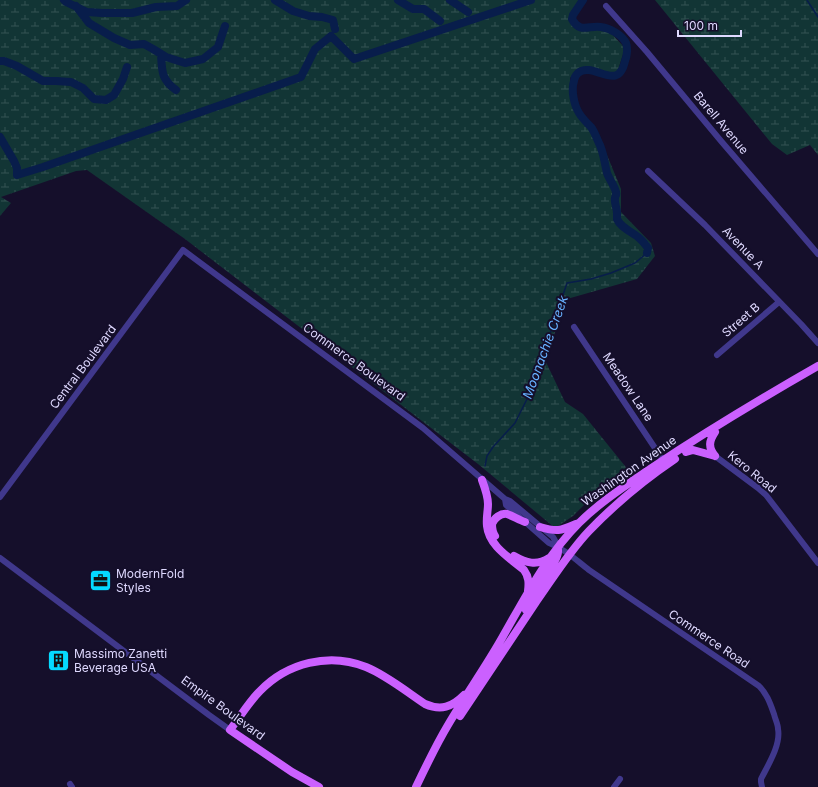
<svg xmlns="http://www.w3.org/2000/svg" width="818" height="787" font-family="Inter,sans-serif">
	<defs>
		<pattern id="wetland-marsh" width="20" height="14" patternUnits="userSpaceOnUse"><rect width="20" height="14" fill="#123535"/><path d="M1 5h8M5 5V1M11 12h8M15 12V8" fill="none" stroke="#345253"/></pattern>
	</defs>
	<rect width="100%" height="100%" fill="#150f2b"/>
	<path fill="url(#wetland-marsh)" d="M0,0H580L569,20L581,29L608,30L625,48L617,73L579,68L570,78L572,106L602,143L621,189V212L651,243L655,256L637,279L567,299L545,360L565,402L583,414L629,471L607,486L584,505L573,516L555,528L478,464L185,239L87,170L76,171L1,197L11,203L0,216Z
		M655,0H818V155L810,145L787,155L772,144Z"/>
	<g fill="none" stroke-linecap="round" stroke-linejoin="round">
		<path stroke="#081d4b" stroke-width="1.5" d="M807,0L818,17
			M485,466L487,456L493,447L515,423L531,391L567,283L591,279L611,273L635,263L647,253"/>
		<path stroke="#081d4b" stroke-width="8" d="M64,0L66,2L87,12L102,13H132L156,7L177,6L186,0
			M275,0L293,11L309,16L322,17L333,20L335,29
			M398,0L413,9H424L440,21
			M450,0L468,12
			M583,0L573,15L572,19C580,34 589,25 601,27C610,28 622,35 626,43C628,48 627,56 625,61C618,94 593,60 578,73C576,75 574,78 574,81C571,90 574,105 579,113C582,118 587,123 591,127C594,131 596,136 598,141C604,152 604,161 607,173C609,179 614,185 616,192C617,197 616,193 615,198C614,203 617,208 617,213C617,215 617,217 617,219C620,227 632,232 638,237C642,240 645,244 648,248L647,253
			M76,6L89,23L114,38L130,45L144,44L153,49L166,57L185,63L203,59L218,47L225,26
			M161,54C162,71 161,79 176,90
			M0,61H4L17,66L43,81H56L71,82L83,88L94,99L106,100L114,95L123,79L127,67
			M0,137L14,161L17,168V175L43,167L301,77L315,49L331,36L354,59L531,0"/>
		<path stroke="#40388c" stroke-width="6" d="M606,6L647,52L721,141L818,254
			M648,171L705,225L801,324L818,343
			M574,327L663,460
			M717,355L779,302
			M715,456L758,488L766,495L818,563
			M0,497L183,250L423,428L505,499L510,501L553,537L558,546
			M505,499L506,505L549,543C565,549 576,560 589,570L759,686C767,694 770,703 774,714C775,719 778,724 778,729C781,745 768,765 761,779V782L762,787
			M0,558L209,715L230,730
			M70,784L72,787
			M614,787L620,779"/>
		<path stroke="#cb60ff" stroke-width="8" d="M686,452L693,450L715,456
			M715,456C708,447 709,441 715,432
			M482,480C485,488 488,496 488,504C488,511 486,518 487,526C489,546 510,558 524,570C529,577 529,583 528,591
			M540,527C557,532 560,531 576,524
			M495,536C493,533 492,527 492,524C494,518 501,513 507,514C513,516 519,520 525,522
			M514,556C526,563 537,566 549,558
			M526,610C530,601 534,592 539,584C544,575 559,560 558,550
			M460,716C485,678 511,640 536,602C553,578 569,552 589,531C615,504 644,480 675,459
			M319,787L292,772L230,730C240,717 249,702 260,691C287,663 329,652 366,667C386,675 407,692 425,704C441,711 452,707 464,695
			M416,787C426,766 436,745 448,725C465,696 485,668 502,638C525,598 546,556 579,523C601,501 628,484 653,467C707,431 762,398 818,366"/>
	</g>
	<defs>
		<symbol id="office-square" viewBox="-11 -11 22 22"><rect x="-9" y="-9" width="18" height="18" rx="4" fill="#05daff" stroke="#150f2b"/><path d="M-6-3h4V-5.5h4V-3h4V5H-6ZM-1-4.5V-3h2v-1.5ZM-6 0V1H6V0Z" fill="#111"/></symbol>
		<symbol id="building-square" viewBox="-11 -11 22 22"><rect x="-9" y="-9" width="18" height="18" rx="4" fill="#05daff" stroke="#150f2b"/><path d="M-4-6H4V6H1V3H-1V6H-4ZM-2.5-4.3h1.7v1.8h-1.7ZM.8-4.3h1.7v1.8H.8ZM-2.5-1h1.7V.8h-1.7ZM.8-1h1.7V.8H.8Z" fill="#111"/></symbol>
	</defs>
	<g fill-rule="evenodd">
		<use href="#office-square" x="88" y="568" width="25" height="25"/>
		<use href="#building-square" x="46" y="648" width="25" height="25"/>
	</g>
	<g text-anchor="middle" stroke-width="4" stroke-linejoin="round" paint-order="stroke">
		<g font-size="12" fill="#dfd9ff" stroke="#150f2b">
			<text transform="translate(721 123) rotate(50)" y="4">Barell Avenue</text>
			<text transform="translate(743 248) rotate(46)" y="4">Avenue A</text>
			<text transform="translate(741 320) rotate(-41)" y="4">Street B</text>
			<text transform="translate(354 362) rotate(36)" y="4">Commerce Boulevard</text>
			<text transform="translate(83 367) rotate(-53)" y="4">Central Boulevard</text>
			<text transform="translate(628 387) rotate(56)" y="4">Meadow Lane</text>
			<text transform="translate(629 471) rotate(-35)" y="4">Washington Avenue</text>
			<text transform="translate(752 472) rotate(39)" y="4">Kero Road</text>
			<text transform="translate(709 639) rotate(34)" y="4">Commerce Road</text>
			<text transform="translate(223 708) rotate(36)" y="4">Empire Boulevard</text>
		</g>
		<g font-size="12" fill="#dfd9ff" stroke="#150f2b" text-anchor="start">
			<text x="116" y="578">ModernFold<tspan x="116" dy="14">Styles</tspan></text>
			<text x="74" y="658">Massimo Zanetti<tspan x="74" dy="14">Beverage USA</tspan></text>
		</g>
		<g font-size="13" font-style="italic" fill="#67b1ff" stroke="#150f2b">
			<text transform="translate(545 347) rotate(-70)" y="5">Moonachie Creek</text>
		</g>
	</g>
	<path d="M678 30v6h63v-6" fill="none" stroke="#dfd9ff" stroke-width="2"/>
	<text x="684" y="30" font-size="12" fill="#dfd9ff" stroke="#150f2b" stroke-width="3" paint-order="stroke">100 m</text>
</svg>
